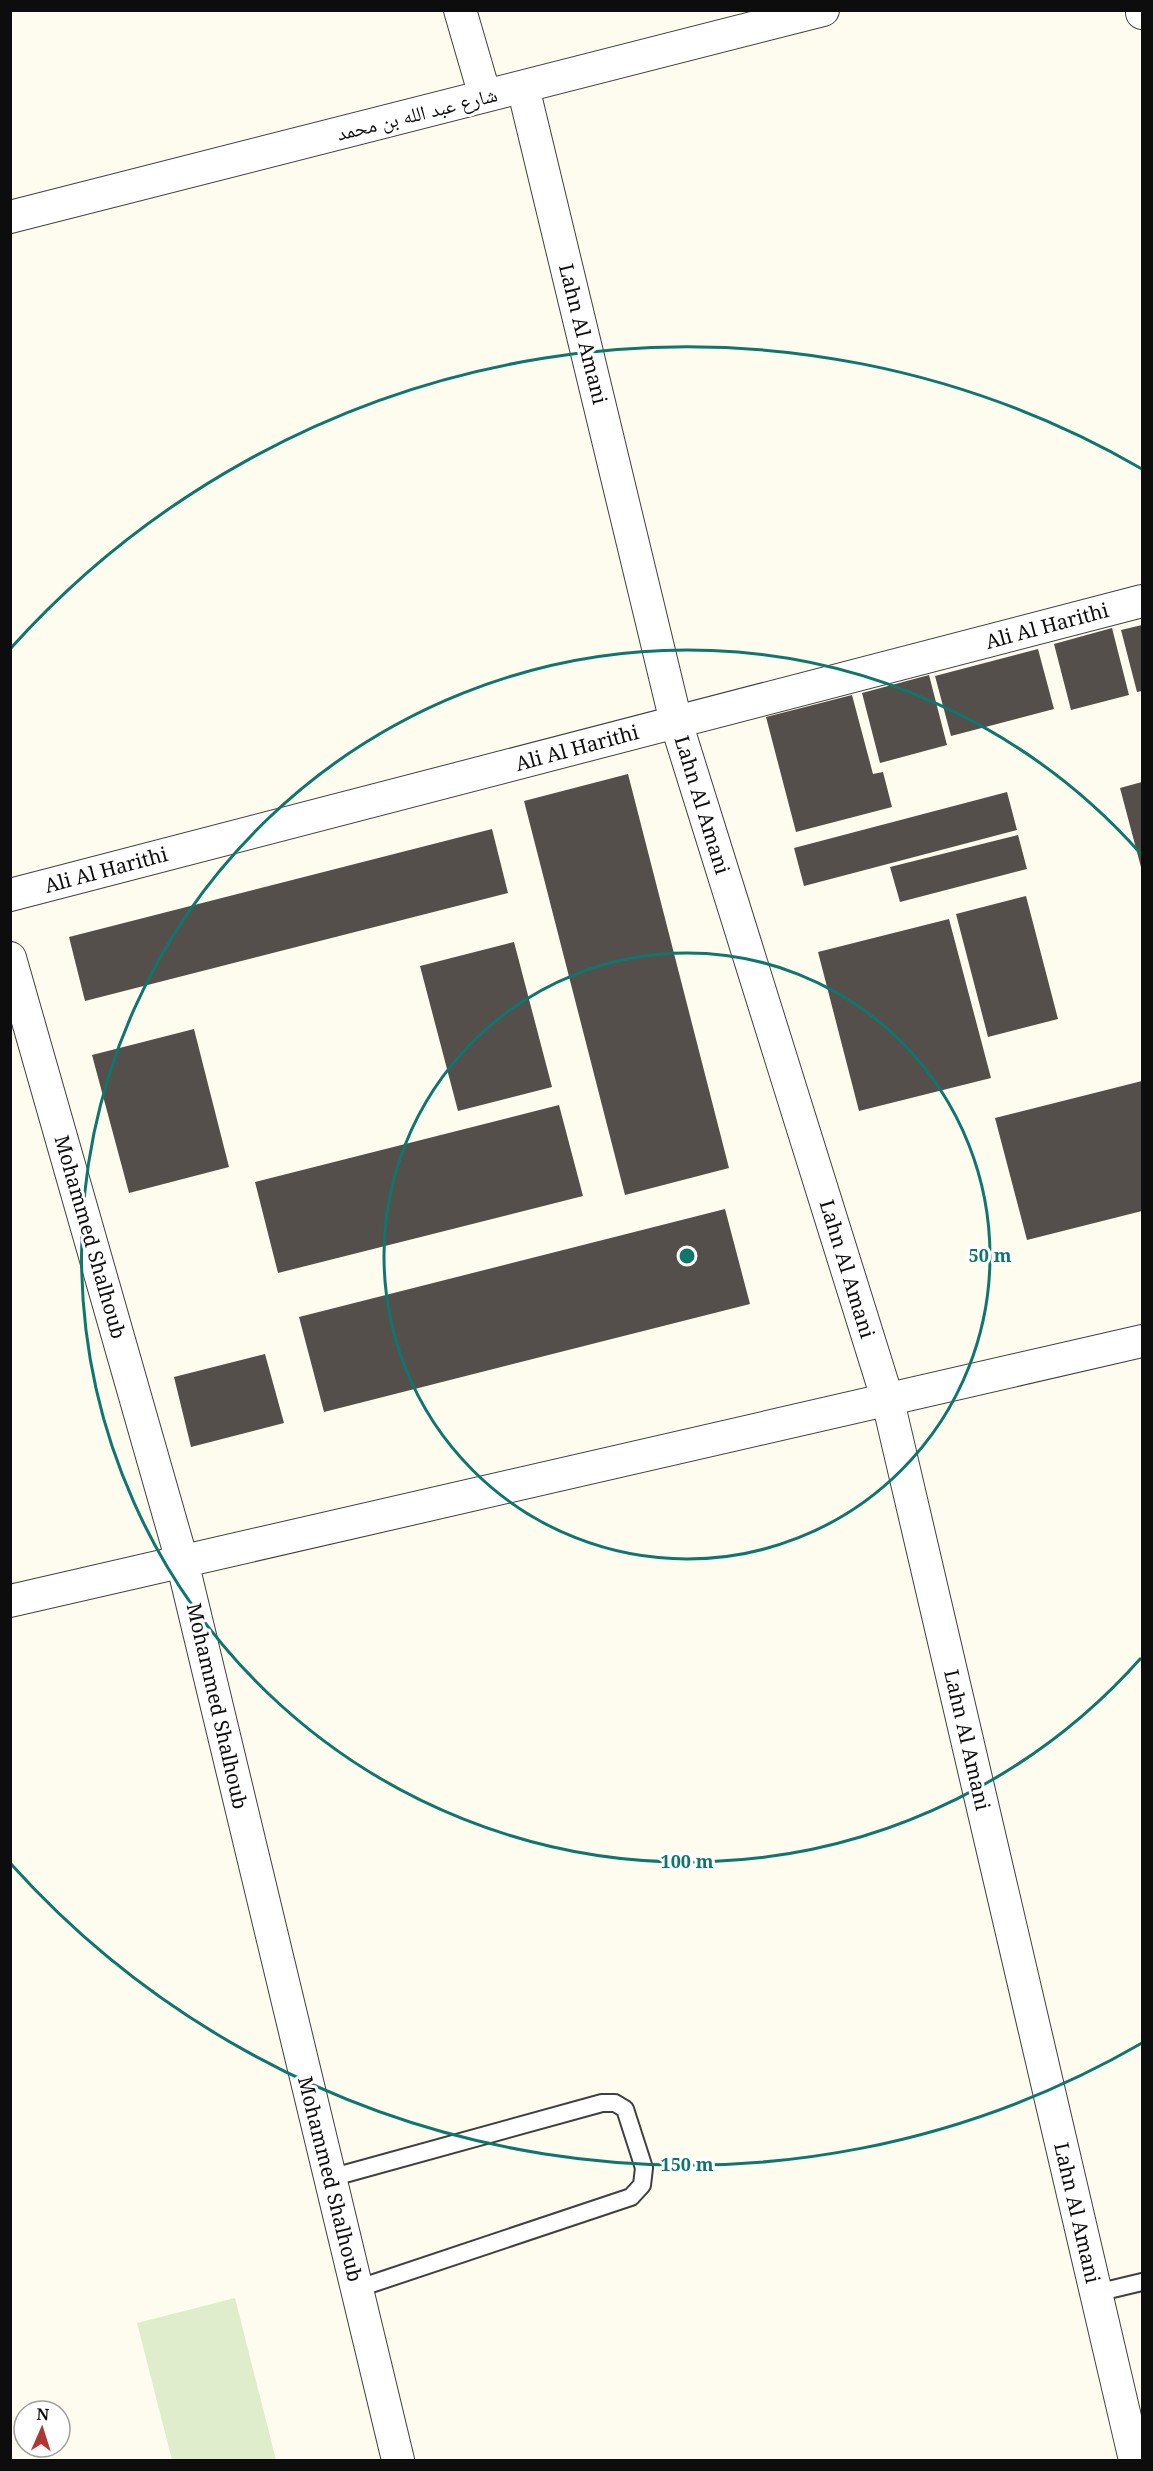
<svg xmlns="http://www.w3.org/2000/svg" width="1153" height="2471" font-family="'Noto Serif','Noto Naskh Arabic',serif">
	<rect width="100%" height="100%" fill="#fdfcef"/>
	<path fill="#dfedcd" d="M235,2298L276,2460H172L137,2323Z"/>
	<path fill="#554f4b" d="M1142,625V691L1137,692L1121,630Z
		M1112,628L1129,695L1071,710L1054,644Z
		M1038,649L1054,709L951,736L935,676Z
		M929,675L947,745L880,763L862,693Z
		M852,695L873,774L883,772L892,807L796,832L766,717Z
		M628,774L729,1168L625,1195L524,801Z
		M1142,782V871L1120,788Z
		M1007,792L1017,830L804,886L794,848Z
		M492,829L508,893L85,1001L69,937Z
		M1018,835L1027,869L900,902L890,867Z
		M1026,896L1058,1019L988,1037L956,914Z
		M949,919L991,1078L859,1111L818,952Z
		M514,942L552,1087L458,1111L420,966Z
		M194,1029L229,1167L129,1193L92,1055Z
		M1142,1081V1211L1027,1240L995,1118Z
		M559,1105L583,1196L278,1273L255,1182Z
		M725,1209L750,1304L324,1412L299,1317Z
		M265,1354L284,1423L191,1447L174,1377Z"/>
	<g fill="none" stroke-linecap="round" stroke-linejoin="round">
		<defs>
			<path id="service" d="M330,2178L602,2103H615L625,2109L644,2168L642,2185L631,2197L356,2289
				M1096,2293L1142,2282"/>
			<path id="minor" d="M460,10L485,96
				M1142,10V13
				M523,87L676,722L888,1401L1135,2460
				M10,217L823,10
				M10,895L1142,601
				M10,958L182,1561L398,2460
				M10,1601L1142,1341"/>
		</defs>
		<use href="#service" stroke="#404040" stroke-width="20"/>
		<use href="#minor" stroke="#404040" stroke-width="34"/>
		<use href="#service" stroke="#fff" stroke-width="16"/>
		<use href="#minor" stroke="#fff" stroke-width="32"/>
	</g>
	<g fill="none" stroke="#0f766e" stroke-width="3">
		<circle cx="687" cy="1256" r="303"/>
		<path d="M1141 1658A606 606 0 1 1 1141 854"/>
		<path d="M1142 2043A909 909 0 0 1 11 1864M11 648A909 909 0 0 1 1142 469"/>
	</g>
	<g text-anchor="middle" stroke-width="6" stroke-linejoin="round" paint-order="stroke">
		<g font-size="20" fill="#0d0d0d" stroke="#fff">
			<text transform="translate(417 114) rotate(-14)" y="7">شارع عبد الله بن محمد</text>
			<text transform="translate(583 334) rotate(76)" y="7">Lahn Al Amani</text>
			<text transform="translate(1047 626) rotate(-15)" y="7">Ali Al Harithi</text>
			<text transform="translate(577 748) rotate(-15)" y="7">Ali Al Harithi</text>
			<text transform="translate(702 805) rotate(73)" y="7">Lahn Al Amani</text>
			<text transform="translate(106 870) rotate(-15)" y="7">Ali Al Harithi</text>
			<text transform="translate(90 1237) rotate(74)" y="7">Mohammed Shalhoub</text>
			<text transform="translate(847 1269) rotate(73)" y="7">Lahn Al Amani</text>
			<text transform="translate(217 1706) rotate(77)" y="7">Mohammed Shalhoub</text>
			<text transform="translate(967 1740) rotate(77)" y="7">Lahn Al Amani</text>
			<text transform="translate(330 2179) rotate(76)" y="7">Mohammed Shalhoub</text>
			<text transform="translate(1077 2213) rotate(77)" y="7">Lahn Al Amani</text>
		</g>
	</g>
	<circle cx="687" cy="1256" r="9" fill="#0f766e" stroke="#fff" stroke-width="3"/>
	<g font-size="18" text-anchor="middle" font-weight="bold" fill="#0f766e" stroke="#fff" stroke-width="6" stroke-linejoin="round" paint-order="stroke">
		<text x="990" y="1262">50 m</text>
		<text x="687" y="1868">100 m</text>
		<text x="687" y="2171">150 m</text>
	</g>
	<rect width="1153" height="2471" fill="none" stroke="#0d0d0d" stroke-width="24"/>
	<g transform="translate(42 2429) rotate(3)"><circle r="28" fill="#ffffff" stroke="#9e9e9e" stroke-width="1.5"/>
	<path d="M0-4.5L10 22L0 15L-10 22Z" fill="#af3734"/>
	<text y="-9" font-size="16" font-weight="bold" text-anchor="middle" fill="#0d0d0d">N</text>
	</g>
</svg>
